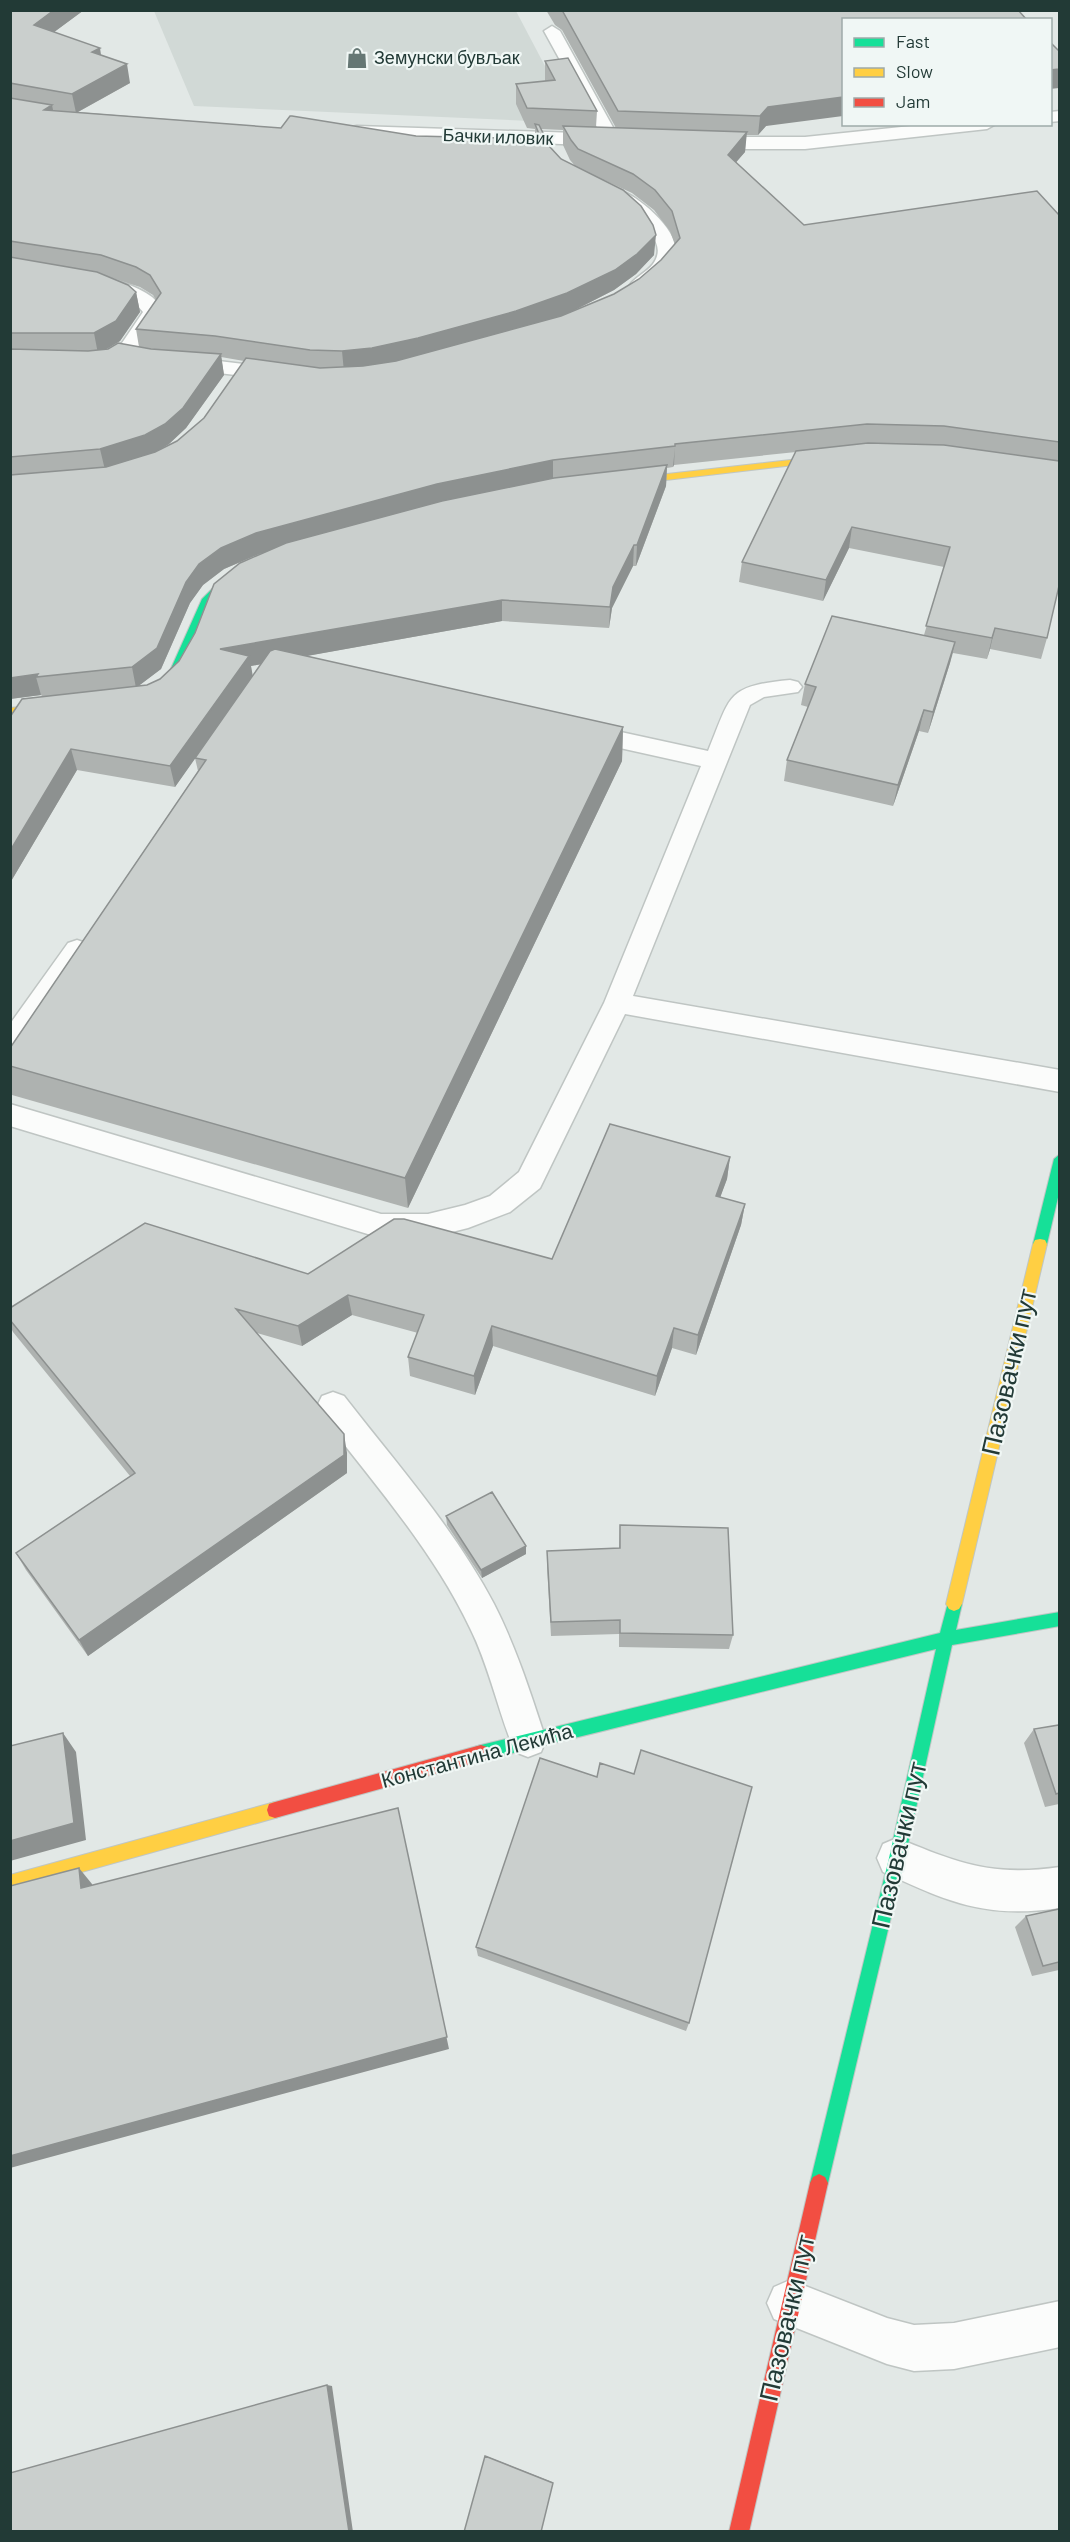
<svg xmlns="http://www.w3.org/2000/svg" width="1070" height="2542" font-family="Barlow,sans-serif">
	<rect width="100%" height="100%" fill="#e2e8e6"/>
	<path fill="#d1d9d6" d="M154,11H516L575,123L194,106Z"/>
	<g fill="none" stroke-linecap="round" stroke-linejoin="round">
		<defs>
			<path id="lane" d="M552,26L560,31L620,140L618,144H606L604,140L544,31Z
				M790,680L798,682L802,687L798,692L764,697L750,705L633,996L1060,1070V1092L625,1014L540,1188L510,1212L468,1228L428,1238H381L10,1126V1104L381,1214H428L465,1205L490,1196L519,1172L604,1003L701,766L584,740L576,737L572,732L576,727L584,724L708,751C731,696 725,686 790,680Z
				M77,940L86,943L90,950L86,957L20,1053L10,1056V1024L68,943Z
				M333,1392L344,1396C396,1463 454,1528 494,1604C516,1647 531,1694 546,1740L541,1752L528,1757L515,1752C498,1712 490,1668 470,1628C433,1550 374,1484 322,1416L317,1406L322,1396Z"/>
			<path id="street" d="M1060,111V121L1050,122V112Z
				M930,124H996L987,129L805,149H701L694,147L692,143L694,139L701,137H805Z
				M357,126L608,134L615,136L617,140L615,144L608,146L351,135L348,131L351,127Z
				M618,190C639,195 682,233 676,257C674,267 665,276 657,283C649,289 642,293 632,290L629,286C635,277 646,273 653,264C674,235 620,213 608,196L611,192Z
				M10,262C48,268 123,274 152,297C157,301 160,307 163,312C152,329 137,365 113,358L109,354L122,343L143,312C125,286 42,279 10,274Z
				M177,356L284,369L292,370L295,375L292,380L284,381L169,367L166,362L169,357Z
				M897,1838C958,1863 992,1877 1060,1867V1908C985,1919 949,1902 883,1872L877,1858L883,1844Z
				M790,2280L887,2318L914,2325L954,2323L1060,2301V2347L954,2369L914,2371L887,2364L774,2319L767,2303L774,2287Z"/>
			<path id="fast" d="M244,568L249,571L247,573L221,592L210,602L179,674L161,693H153V689L169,673L202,599L213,588Z
				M1060,1154V1189L1047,1244L1045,1248H1035L1033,1244L1054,1159Z
				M954,1597L959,1599L962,1604L956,1630L1060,1612V1626L952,1645L905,1858L828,2183L825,2189L819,2192L813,2189L810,2183L889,1858L936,1649L481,1761L475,1759L473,1753L475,1747L481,1745L940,1633L949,1599Z"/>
			<path id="slow" d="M834,455L839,458L837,460L623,485L618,482L623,479Z
				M60,703L65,706L64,708L10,714V708Z
				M1040,1239L1045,1240L1047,1244L962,1604L959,1609L954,1611L949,1609L946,1604L1033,1244L1035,1240Z
				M275,1802L281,1804L283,1810L281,1816L275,1818L10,1892V1875Z"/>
			<path id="jam" d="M481,1745L487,1747L489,1753L487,1759L481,1761L275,1818L269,1816L267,1810L269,1804L275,1802Z
				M819,2174L825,2177L828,2183L749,2532H729L810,2183L813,2177Z"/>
		</defs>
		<use href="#lane" stroke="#bfc5c3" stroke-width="3"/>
		<use href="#street" stroke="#bfc5c3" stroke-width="3"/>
		<use href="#fast" stroke="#bfc6c4" stroke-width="2"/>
		<use href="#slow" stroke="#bfc6c4" stroke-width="2"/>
		<use href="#jam" stroke="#bfc6c4" stroke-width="2"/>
		<use href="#lane" fill="#fbfcfb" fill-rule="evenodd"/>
		<use href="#street" fill="#fbfcfb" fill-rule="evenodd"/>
		<use href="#fast" fill="#16e098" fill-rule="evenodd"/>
		<use href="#slow" fill="#ffcf43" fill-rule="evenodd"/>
		<use href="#jam" fill="#f24e42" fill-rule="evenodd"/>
	</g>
	<path fill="#aeb2b0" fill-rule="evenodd" d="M10,10H84L54,32L101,55L130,83L78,112L281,128L416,136L535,138V129L527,128L516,104V84L545,81V61L597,111L596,127L616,128L562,30L555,25L546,10H1018L766,126L758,135H746L745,152L736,162L804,225L1059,215V586L1047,638L1041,659L990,649L987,659L953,653L950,663L928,733L919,731L893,806L784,781L787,760L808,707L801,705L805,684L924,635L944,567L849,548L823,601L739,582L742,562L796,452L674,465L673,467L667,468L666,486L636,566H633L612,608L609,628L502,621L306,656L623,727L622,761L408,1208L12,1095L10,1091V1048L198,771L195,758L175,787L77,770L10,883V717L42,696L41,695L10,699ZM541,129L563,130V145L570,160L576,167L561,159L550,147ZM604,180L632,193L654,210L670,231L675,245L661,260L639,279L614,294L575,310L614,290L636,274L654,255ZM106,276L140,287L153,295L156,300L136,329L139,347L107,349L120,341L140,312L136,292ZM221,357L244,361L204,418L177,441L156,452L169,444L186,428L224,375ZM264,552L179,661L160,679L147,685L138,686L161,669L190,603L203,585L224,569ZM261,664L252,676L251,666Z
		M730,1157L727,1179L720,1197L745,1204L741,1225L696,1355L672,1348L655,1396L493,1346L475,1395L410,1376L408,1357L418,1333L352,1315L302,1346L257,1333L347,1453V1473L88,1656L26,1570L16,1553L130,1476L13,1332L10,1326V1308L308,1274L552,1259Z
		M446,1516L526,1554L482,1578L447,1525Z
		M620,1525L733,1635L729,1649L619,1647V1634L551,1636L547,1566V1551L619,1548Z
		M1059,1725V1804L1045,1807L1024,1743L1034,1729Z
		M634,1774L689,2023L686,2031L478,1956L476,1947L597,1777Z
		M1059,1909V1970L1032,1976L1015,1927L1026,1916Z"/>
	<path fill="#8d9190" d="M54,10H84L38,44L34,25Z
		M100,48L103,68L92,52Z
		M127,64L130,83L76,113L72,94Z
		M1059,69V88L1050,89V70Z
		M843,97V116L766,126L758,135L760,116L768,107Z
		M52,105L56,125L44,110Z
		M747,132L745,152L726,174L728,155Z
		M656,235L654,255L636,274L614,290L567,314L419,358L344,372L342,351Z
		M136,292L140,312L120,341L98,354L94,333Z
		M221,354L224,375L186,428L169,444L149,456L105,470L100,449Z
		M675,444L674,465L673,467L675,446Z
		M553,460V481L438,505L259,554L224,569L203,585L190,603L161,669L136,688L132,667L186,582L199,564L221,548L256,533L437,484Z
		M667,465L666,486L636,566L637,545Z
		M852,527L849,548L823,601L826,580Z
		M634,545L633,566L612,608L609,628L610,607L613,587Z
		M502,600V621L251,666L253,677L175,787L170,766L220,649Z
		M995,628L990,649L987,659L992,638Z
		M955,642L950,663L928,733L933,712Z
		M38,674L36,677L41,695L10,699V678Z
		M924,710L919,731L893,806L898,785Z
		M623,727L622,761L408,1208L405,1178Z
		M71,749L77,770L10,883V851Z
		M730,1157L727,1179L713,1217L716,1196Z
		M745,1204L741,1225L696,1355L698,1335Z
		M348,1295L352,1315L302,1346L298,1326Z
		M492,1326L493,1346L475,1395L474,1376Z
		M674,1328L672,1348L655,1396L657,1376Z
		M344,1434L347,1453V1473L88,1656L79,1640Z
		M526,1546V1554L482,1578L481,1570Z
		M63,1733L76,1752L86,1840L10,1861V1841Z
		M398,1808L449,2049L10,2168V2156Z
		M79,1868L92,1884L94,1903L81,1888Z
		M327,2385L332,2386L353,2532H349Z
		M485,2456H486L552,2482L553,2483Z"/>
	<path fill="#cacfcd" stroke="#8d9190" stroke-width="1.5" d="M10,10H54L34,25L100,48L92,52L127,64L72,94L10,83Z
		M562,10H1018L1027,20H843V97L768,107L760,116L618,111Z
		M1050,42L1059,51V69L1050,70Z
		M568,58L597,111L527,108L516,84L555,80L545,61Z
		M10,98L52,105L44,110L281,128L290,116H292L416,136L541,139L535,124L539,125L550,147L561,159L623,190L641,206L653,225L656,235L637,254L615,270L567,293L516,311L418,338L372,348L342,351L310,350L215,336L136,329L161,293L150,275L136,267L101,255L10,241Z
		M563,126L747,132L728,155L804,225L1037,191L1059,215V442L944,426L867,424L675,444V446L553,460L437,484L256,533L221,548L199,564L186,582L157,648L132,667L36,677L38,674L10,678V475L106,467L155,452L177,441L204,418L246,358L320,368L363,366L396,361L561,316L614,294L639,279L661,260L680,238L672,211L655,190L633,174L578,149L571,140Z
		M10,257L97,272L128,285L136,292L116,321L94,333H10Z
		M118,343L151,349L221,354L183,408L165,424L145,435L100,449L10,457V349L88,351L108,349Z
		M868,443L944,445L1059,461V586L1047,638L995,628L992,638L926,626L950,547L852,527L826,580L742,562L796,451Z
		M667,465L637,545H634L613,587L610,607L502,600L220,649L249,656L170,766L71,749L10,851V717L22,699L147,685L160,679L179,661L195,633L214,584L240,563L286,543L442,501L554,478Z
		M832,616L955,642L933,712L924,710L898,785L787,760L816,687L805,684Z
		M275,649L623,727L405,1178L10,1066V1048L206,760L195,758L270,651Z
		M610,1124L730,1157L716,1196L745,1204L698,1335L674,1328L657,1376L492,1326L474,1376L408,1357L424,1315L348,1295L298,1326L236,1309L344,1434V1455L79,1640L16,1553L135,1473L10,1320V1308L145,1223L308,1274L394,1219H404L552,1259Z
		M492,1492L526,1546L481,1570L446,1516Z
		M620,1525L728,1528L733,1635L620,1633V1620L551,1622L547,1551L620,1548Z
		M1059,1725V1793L1056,1794L1034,1729Z
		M63,1733L74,1823L10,1841V1746Z
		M641,1750L752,1787L689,2023L476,1947L540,1758L597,1777L600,1763L634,1774Z
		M398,1808L447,2037L10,2156V1886L79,1868L81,1888Z
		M1059,1909V1962L1043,1966L1026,1916Z
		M327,2385L349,2532H10V2473Z
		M485,2456L553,2483L541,2532H464Z"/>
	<defs>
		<symbol id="shop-bare" viewBox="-9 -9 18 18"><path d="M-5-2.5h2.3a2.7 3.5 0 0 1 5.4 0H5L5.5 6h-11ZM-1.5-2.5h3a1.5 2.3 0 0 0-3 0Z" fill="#657774" stroke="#f0f7f5" stroke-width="2.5" paint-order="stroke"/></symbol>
	</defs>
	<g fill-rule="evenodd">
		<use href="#shop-bare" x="342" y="43" width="30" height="30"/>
	</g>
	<g text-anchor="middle" stroke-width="4.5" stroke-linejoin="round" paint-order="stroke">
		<g font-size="18" fill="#223a36" stroke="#f0f7f5" text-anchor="start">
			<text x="374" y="64">Земунски бувљак</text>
		</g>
		<g font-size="18" fill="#223a36" stroke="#f0f7f5">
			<text transform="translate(498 137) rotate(2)" y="6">Бачки иловик</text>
		</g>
		<g font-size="21" fill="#223a36" stroke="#f0f7f5">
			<text transform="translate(477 1756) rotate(-15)" y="7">Константина Лекића</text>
		</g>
		<g font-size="26" fill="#223a36" stroke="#f0f7f5">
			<text transform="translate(1009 1372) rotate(-77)" y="9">Пазовачки пут</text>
			<text transform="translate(899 1845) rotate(-77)" y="9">Пазовачки пут</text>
			<text transform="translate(787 2318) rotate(-77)" y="9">Пазовачки пут</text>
		</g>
	</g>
	<rect width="1070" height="2542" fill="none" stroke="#223a36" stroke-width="24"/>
	<rect x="842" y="18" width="210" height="108" fill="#f0f7f5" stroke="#9eaba9" stroke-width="1.5"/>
	<rect x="854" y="38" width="30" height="9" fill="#16e098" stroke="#9eaba9" stroke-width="1.5"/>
	<text x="896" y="48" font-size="18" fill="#223a36">Fast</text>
	<rect x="854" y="68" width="30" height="9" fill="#ffcf43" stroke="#9eaba9" stroke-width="1.5"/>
	<text x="896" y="78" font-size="18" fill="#223a36">Slow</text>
	<rect x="854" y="98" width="30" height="9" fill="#f24e42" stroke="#9eaba9" stroke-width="1.5"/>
	<text x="896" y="108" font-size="18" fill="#223a36">Jam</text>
</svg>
